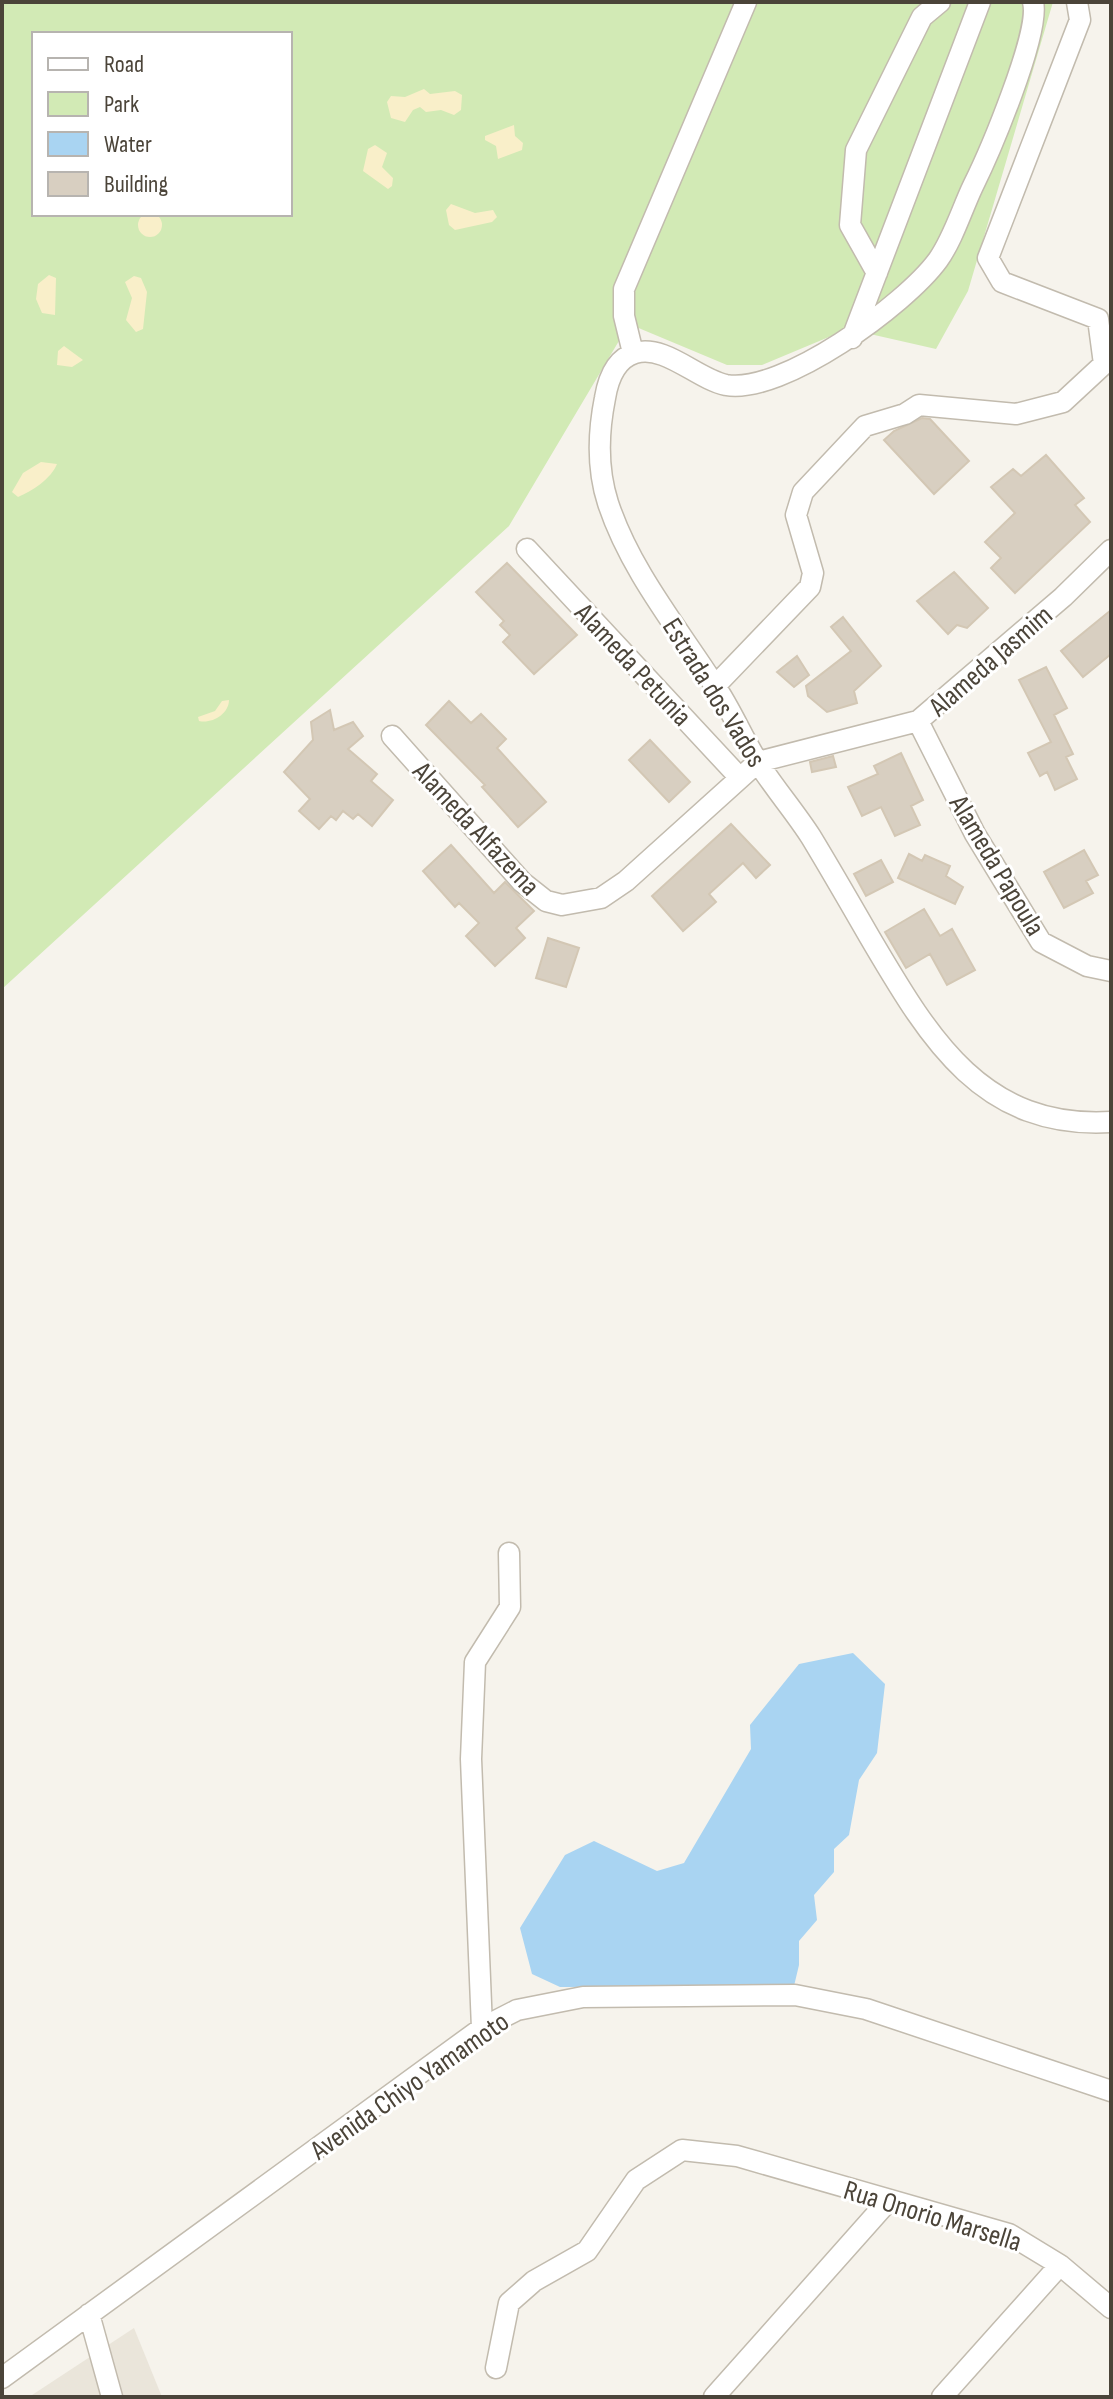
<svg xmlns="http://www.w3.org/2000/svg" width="1113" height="2399" font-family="'Sofia Sans Condensed',sans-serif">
	<rect width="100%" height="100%" fill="#f6f3ec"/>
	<path fill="#eae5da" d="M134,2328L162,2397H29Z"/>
	<path fill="#d2eab5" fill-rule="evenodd" d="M2,2H1053L968,291L936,349L848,329L762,365H727L629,324L509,526L2,989ZM34,34H290V214H34Z"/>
	<path fill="#f9efc9" d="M424,89L430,94L455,91L462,95L461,110L454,115L441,110L426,112L420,107L413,110L405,122L391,118L387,102L391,96L405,97Z
		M514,125L515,136L523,143L522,150L498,159L496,146L485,140V136Z
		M375,145L387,153L382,167L393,178L392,186L388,189L363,171L368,149Z
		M451,204L475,213L493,210L497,217L492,222L455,230L449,225L446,210Z
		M138 225a12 12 0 1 1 24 0a12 12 0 1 1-24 0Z
		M49,275L56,278L55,315L42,313L36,299L38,284Z
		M134,276L141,278L147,292L143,329L136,332L126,320L132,298L125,282Z
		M64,346L83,360L72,367L57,365L58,351Z
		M41,462L57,464C51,479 32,491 18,497L12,492L23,473Z
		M229,700C229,714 212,724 199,721L198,717L215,711L222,701Z"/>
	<path fill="#a9d4f2" d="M853,1653L885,1684L877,1753L859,1780L849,1835L834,1849V1872L814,1895L817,1920L799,1941V1965L794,1986L560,1987L532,1974L520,1928L565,1855L594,1841L657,1871L684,1863L751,1749L750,1725L799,1664Z"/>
	<path fill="#d8cfc1" stroke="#d3c7b4" stroke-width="2" d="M922,418L930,419L969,461L934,494L884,440L894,431Z
		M1046,455L1084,498L1075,505L1090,522L1015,593L991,568L1001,558L985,542L1015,513L991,487L1013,469L1021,476Z
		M507,563L577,635L534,674L503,642L510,635L500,625L504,621L476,592Z
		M954,572L988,608L967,628L957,625L948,634L917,601Z
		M1111,610V654L1083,677L1061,651Z
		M843,617L881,666L854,691L857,703L827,712L808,696L806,686L851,651L831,627Z
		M797,656L809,675L794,687L777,672Z
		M1046,667L1067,708L1054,715L1073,754L1066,757L1077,779L1055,790L1047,772L1040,776L1028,753L1051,742L1019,680Z
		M449,701L471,723L481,714L506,739L497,748L546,802L518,827L482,787L485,785L426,725Z
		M330,710L334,730L353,722L363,736L348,749L377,774L371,781L393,800L372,826L358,814L353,819L343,811L336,820L331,816L319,829L299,811L310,799L284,772L313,740L311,722Z
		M650,740L690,782L669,802L629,760Z
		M901,753L923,800L911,806L920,825L895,836L881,807L862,816L848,787L878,774L874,766Z
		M833,756L836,767L812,772L810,762Z
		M731,824L770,865L756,878L743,863L709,894L716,902L683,931L652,896Z
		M451,845L494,893L505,882L534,911L516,928L525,938L495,966L466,936L479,923L459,903L455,907L423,871Z
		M1084,850L1098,875L1086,881L1093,893L1064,908L1044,872Z
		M909,854L922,861L925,855L950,866L946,876L963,887L955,904L898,878Z
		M881,860L893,882L866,896L854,874Z
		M924,909L940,936L952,929L975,970L947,985L930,954L906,968L885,932Z
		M548,938L579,948L566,987L536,978Z"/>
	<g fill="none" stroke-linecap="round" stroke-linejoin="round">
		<defs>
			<path id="minor" d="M1033,2C1041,32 989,154 973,186C962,209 953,239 938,260C905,305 782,395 726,385C697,379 665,344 635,353C615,359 608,380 605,398C598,433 597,469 608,503C630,570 677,627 715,686C732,711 743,739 759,764C775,789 795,812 811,837C831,870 850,903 869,936C927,1034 980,1130 1111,1122
				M877,273L850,225L856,150L922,17L940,2
				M852,338L980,2
				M633,353L624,316V289L746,2
				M527,549L740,778
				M715,686L810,587L813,573L796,515L803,492L865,426L905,414L919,405L1016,414L1063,402L1104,364L1098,319L1002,282L988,258L1080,20L1077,2
				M918,721L975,834L1041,942L1087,966L1111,971
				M392,736L522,882L546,901L562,905L601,898L626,881L758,762L918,721L1063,597L1111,550
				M482,2028L471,1759L475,1662L510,1607L509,1553
				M89,2314L112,2397
				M496,2368L509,2303L534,2281L587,2251L636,2180L682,2150L737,2156L1009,2234L1060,2265L1111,2308
				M2,2378L482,2028L517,2010L583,1997L795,1995L866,2009L1111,2091
				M714,2397L889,2200
				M942,2397L1060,2265"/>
		</defs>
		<use href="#minor" stroke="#c2bbae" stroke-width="23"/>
		<use href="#minor" stroke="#fff" stroke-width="20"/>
	</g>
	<g text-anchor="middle" stroke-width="6" stroke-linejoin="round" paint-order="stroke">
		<g font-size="28" fill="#4b4439" stroke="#fff">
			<text transform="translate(990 660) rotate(-41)" y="10">Alameda Jasmim</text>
			<text transform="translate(634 664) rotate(47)" y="10">Alameda Petunia</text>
			<text transform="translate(715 692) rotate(58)" y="10">Estrada dos Vados</text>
			<text transform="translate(477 828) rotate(47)" y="10">Alameda Alfazema</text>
			<text transform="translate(998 865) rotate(59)" y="10">Alameda Papoula</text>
			<text transform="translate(409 2085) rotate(-35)" y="10">Avenida Chiyo Yamamoto</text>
			<text transform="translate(933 2215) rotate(17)" y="10">Rua Onorio Marsella</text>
		</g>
	</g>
	<rect width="1113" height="2399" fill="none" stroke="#4b4439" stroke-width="8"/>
	<rect x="32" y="32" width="260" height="184" fill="#ffffff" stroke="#b7b4b0" stroke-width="2"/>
	<rect x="48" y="58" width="40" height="12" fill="#ffffff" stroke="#b7b4b0" stroke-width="2"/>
	<text x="104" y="72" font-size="24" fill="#4b4439">Road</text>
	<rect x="48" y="92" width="40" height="24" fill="#d2eab5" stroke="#b7b4b0" stroke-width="2"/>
	<text x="104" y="112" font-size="24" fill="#4b4439">Park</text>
	<rect x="48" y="132" width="40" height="24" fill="#a9d4f2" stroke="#b7b4b0" stroke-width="2"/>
	<text x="104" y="152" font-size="24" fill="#4b4439">Water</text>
	<rect x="48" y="172" width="40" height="24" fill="#d8cfc1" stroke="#b7b4b0" stroke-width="2"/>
	<text x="104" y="192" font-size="24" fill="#4b4439">Building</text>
</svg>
